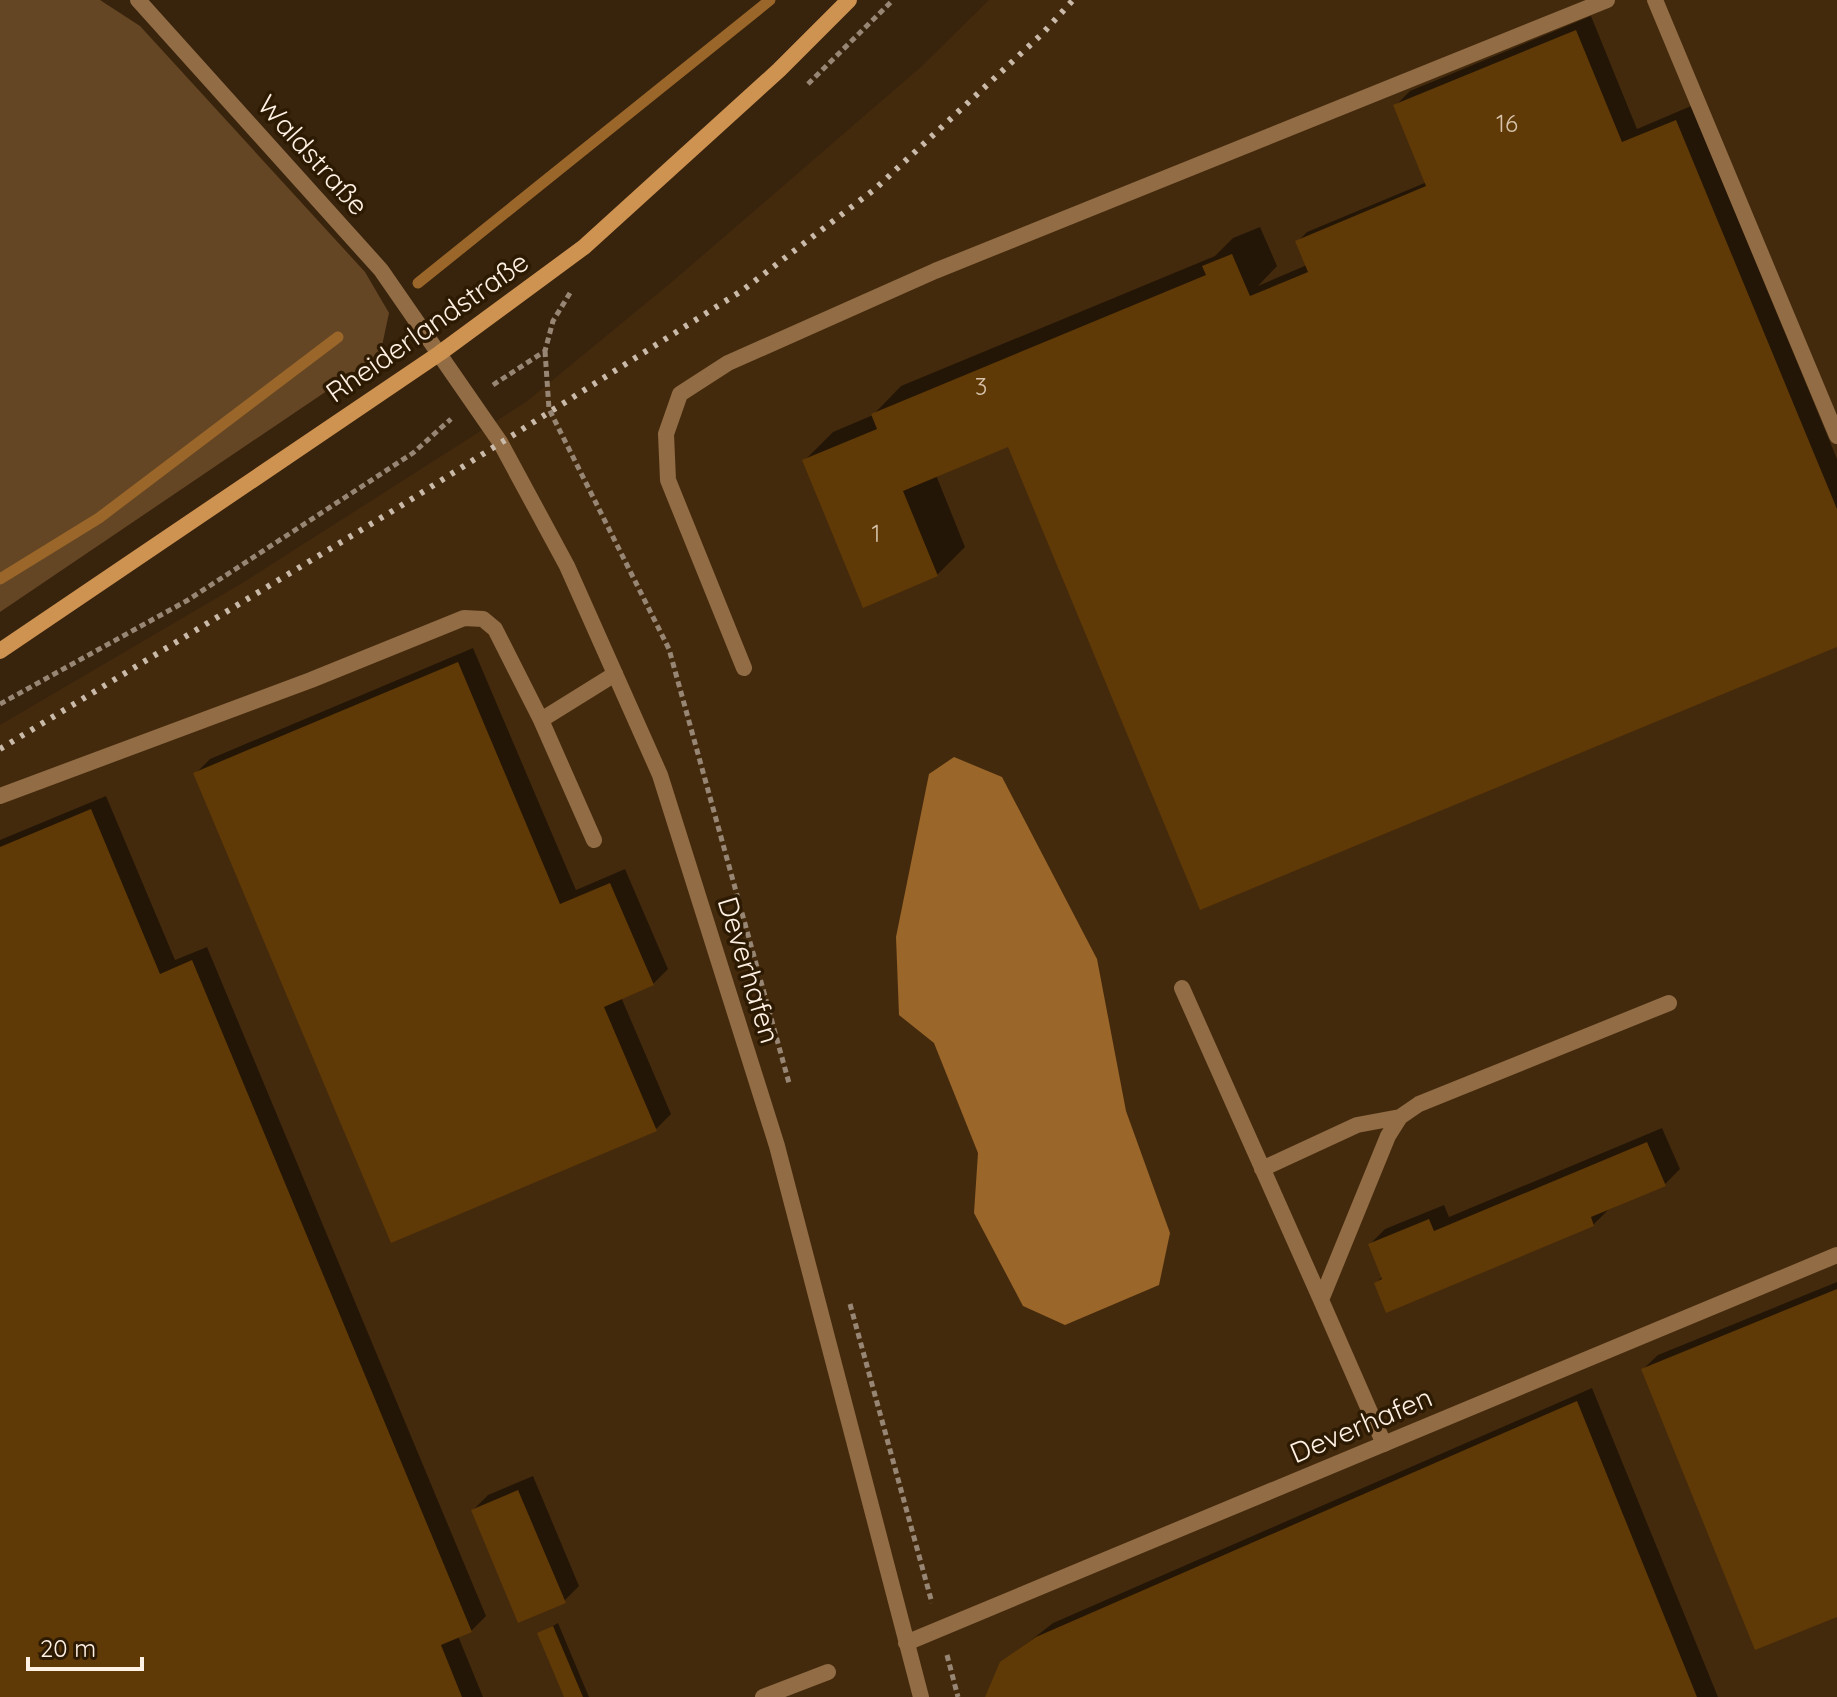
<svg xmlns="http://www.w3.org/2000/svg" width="1837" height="1697" font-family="Quicksand,sans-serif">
	<rect width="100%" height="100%" fill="#38230d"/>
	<path fill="#442a0d" d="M989,0H1837V1697H0V725L244,582L526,402L673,281L922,66Z"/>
	<path fill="#654624" d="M0,0H100L140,26L365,272L389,313L380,355L0,612Z"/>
	<path fill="#9a662a" d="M954,757L1002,777L1097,959L1126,1111L1170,1233L1159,1285L1065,1325L1023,1306L974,1213L978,1153L934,1043L899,1015L896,937L929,774Z"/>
	<path fill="#0007" d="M1591,16L1637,129L1691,106L1837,459V645L1009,444L936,475L965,547L937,575L804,461L833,432L873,415L901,386L1215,256L1233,238L1260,227L1277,266L1258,286L1307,265L1297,242L1307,232L1427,182L1395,106L1410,91Z
		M473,648L576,890L625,869L668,969L653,984L621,997L671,1114L656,1129L195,774L210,759Z
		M106,796L175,960L207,947L486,1616L471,1631L458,1636L483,1697H0V840Z
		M1662,1128L1680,1169L1665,1184L1608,1210L1593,1225L1376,1283L1383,1276L1370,1244L1385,1229L1444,1205L1449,1217Z
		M1837,1282V1615L1643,1369L1658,1355Z
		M1592,1388L1718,1697H987L1002,1663L1053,1623Z
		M533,1476L579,1586L564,1601L473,1510L488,1495Z
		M558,1623L589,1697H566L539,1634Z"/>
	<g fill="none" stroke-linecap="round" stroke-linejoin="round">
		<path stroke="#9a662a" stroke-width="11" d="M418,283L770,0
			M0,579L99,518L338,337"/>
	</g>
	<path fill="#5f3906" d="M1576,30L1622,142L1676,120L1837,509V647L1200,910L1008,447L903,491L938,576L863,608L802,460L877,429L871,414L1206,275L1202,266L1232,254L1250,296L1308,272L1295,241L1426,186L1393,105Z
		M458,662L560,904L610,883L654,985L604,1007L657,1131L391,1243L193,773Z
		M91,809L160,974L192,960L472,1632L441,1645L462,1697H0V847Z
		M1647,1142L1666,1186L1591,1217L1594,1226L1386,1313L1374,1283L1382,1279L1368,1244L1429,1219L1434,1231Z
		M1837,1289V1617L1755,1650L1641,1369Z
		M1577,1401L1697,1697H985L1000,1662L1036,1637Z
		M518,1490L566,1603L518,1623L471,1510Z
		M553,1626L583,1697H564L537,1633Z"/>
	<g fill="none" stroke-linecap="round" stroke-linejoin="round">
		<path stroke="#988674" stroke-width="5" stroke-dasharray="6 4" stroke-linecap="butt" d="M808,84L893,0
			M545,351L549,409L669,649L789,1083
			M493,385L545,351L553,321L570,293
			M0,704L188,600L413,453L451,419
			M850,1304L932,1603
			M947,1655L958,1697"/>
		<path stroke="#916c45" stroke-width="16" d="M1655,0L1837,436
			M744,668L668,480L666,434L680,394L728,363L935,271L1607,0
			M541,720L615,674
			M0,796L311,680L464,618L483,619L495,629L541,720L594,840
			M1182,988L1321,1300
			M1262,1169L1357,1125L1400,1117
			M1384,1444L1321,1300L1388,1136L1400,1117L1419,1104L1669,1003
			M763,1697L828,1672"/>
		<path stroke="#916c45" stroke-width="16" d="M138,0L381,270L500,442L567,566L660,775L777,1146L921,1697
			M906,1643L1837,1255"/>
		<path stroke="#ce9251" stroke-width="16" d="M0,651L440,353L584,247L779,70L849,0"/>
		<path stroke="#cabaaa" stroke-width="6" stroke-dasharray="4 8" stroke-linecap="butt" d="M0,749L399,507L743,290L875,189L1042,34L1073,0"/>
	</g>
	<g text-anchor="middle" stroke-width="7" stroke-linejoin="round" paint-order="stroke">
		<g font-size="24" fill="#d7c3ac">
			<text x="1507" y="132">16</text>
			<text x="981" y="395">3</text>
			<text x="876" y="542">1</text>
		</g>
		<g font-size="28" fill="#fff1e4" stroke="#2d1a03">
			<text transform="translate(313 155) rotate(48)" y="10">Waldstraße</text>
			<text transform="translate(427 327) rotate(-35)" y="10">Rheiderlandstraße</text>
			<text transform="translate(749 970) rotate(73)" y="10">Deverhafen</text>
			<text transform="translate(1361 1425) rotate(-23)" y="10">Deverhafen</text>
		</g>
	</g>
	<path d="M28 1657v12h114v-12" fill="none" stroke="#fff1e4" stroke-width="4"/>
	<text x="40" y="1657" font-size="24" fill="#fff1e4" stroke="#2d1a03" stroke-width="6" paint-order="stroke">20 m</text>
</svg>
